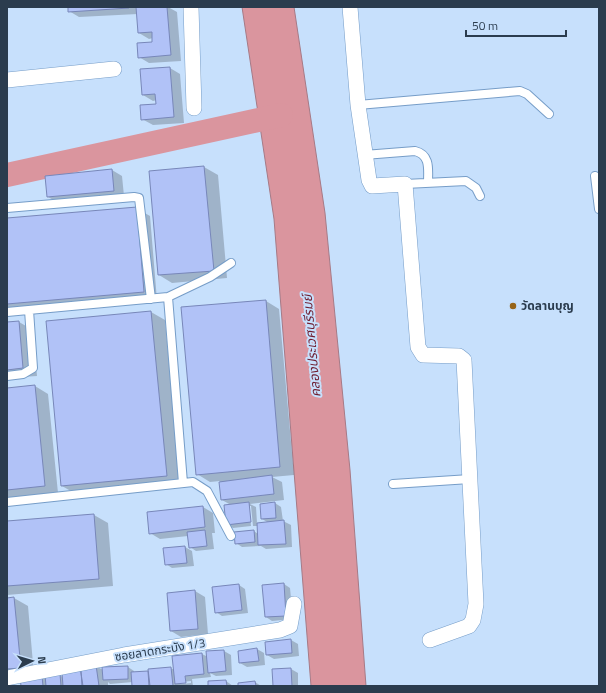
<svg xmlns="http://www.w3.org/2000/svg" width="606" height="693" font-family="'Titillium Web','Noto Sans Thai',sans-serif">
	<rect width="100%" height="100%" fill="#c7e0fc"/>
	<path fill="#da959e" stroke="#a67a86" d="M242,7H294L325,213L350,470L366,686H311L274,219Z"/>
	<path fill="#0003" fill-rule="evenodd" d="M69,7H168L177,12L181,61L149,63L139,57L153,43V38L149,39L139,33L138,14L79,17L69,11Z
		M170,68L180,74L184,123L153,125L142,119L157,105V100L153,101L143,95L141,70Z
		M204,167L218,175L227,278L172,283L159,275L150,172Z
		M112,170L122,176L124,196L59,203L48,197Z
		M136,208L150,216L157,300L7,313V219Z
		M266,301L279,309L294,475L272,477L282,482L284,500L250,504L256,507L257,523H269L262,519L275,503L281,507L283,521L291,525L292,547L266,549L261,546L242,547L236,543L254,531L258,534V526H253L251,506H249L251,526L233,528L226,524L231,505L222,500L220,481L210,482L197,474Z
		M151,312L165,320L180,484L76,494L62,486L47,322Z
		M19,322L33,330L37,376L7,378V323Z
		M35,386L48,394L58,493L7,498V389Z
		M203,507L213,513L215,533H212L214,549L196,551L190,547L188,536L160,539L150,533Z
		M94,515L108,523L113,586L7,595V522Z
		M185,547L192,551L194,566L172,568L166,564L164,549Z
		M284,584L290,588L293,619L272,621L266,617Z
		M239,585L245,589L248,613L222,616L216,612Z
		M195,591L205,597L208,634L181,637L171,631Z
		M14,598L28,606L34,675L7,678V599Z
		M291,640L298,644L299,656L274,659L267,655Z
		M257,649L264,653L265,665L247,667L240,663Z
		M224,651L231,655L232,675L216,676L210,673L211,677L192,679L193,686H133V682L110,684L108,682V686H22L42,677L46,679L59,675L63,677L96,666L103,670L128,667L134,671V673H150L170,668L175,670L202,654L208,657ZM191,681V683L181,684V682Z
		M291,669L298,673V686H274Z
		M226,681L233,686H209V682Z
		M255,682L261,686H239Z
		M19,685L21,686H7Z"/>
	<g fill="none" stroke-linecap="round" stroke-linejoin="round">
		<path stroke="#da959e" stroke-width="24" d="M7,175L281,115"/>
	</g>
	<path fill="#b1c2f7" stroke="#7887b9" d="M68,7H129V8L68,12Z
		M136,7H167L171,55L138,58L137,43L152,42V32L138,33Z
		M170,67L174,117L141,120L140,105L156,104L155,94L142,95L140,69Z
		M204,166L214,271L158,275L149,171Z
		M112,169L114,191L47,197L45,176Z
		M137,207L144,292L7,304V218Z
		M266,300L280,467L196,475L181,307Z
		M151,311L167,476L61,486L46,321Z
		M19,321L23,368L7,370V322Z
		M35,385L45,486L7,490V388Z
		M272,475L274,494L221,500L219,482Z
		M249,502L251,522L226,525L224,505Z
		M275,502L276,518L261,519L260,504Z
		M203,506L205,527L149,534L147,512Z
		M94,514L99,579L7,586V521Z
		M284,520L286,544L258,545L257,523Z
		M205,530L207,546L189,548L187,532Z
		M254,530L255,542L235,544L234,532Z
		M185,546L187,563L165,565L163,548Z
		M284,583L286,616L265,617L262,585Z
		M239,584L242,610L215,613L212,587Z
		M195,590L198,629L170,631L167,593Z
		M14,597L21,668L7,669V598Z
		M291,639L292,653L266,655L265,642Z
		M257,648L259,661L239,663L238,651Z
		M224,650L226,671L208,673L206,651Z
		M202,653L204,674L185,676L186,683L175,684L172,656Z
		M96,665L99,686H83L80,667Z
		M128,666V679L103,680L102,667Z
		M171,667L173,686H150L148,669Z
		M291,668L292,686H273L272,669Z
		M81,671L82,686H63L62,673Z
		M148,671L149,686H132L131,672Z
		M60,674L61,686H46L45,675Z
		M42,676L43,686H21L20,678Z
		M226,680L227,686H208V681Z
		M255,681L256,686H238V683Z"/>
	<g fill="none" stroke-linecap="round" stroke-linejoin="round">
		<defs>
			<path id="lane" d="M358,105L520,91L527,94L549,114
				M364,155L415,151C431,155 428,170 428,183
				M595,176L599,209
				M405,184L466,181L476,188L480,196
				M7,208L134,197L139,198L151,299
				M168,297L183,483
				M7,312L168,297L210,277L231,263
				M7,376L23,374L33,368L29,310
				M393,484L470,479
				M7,502L193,482L207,491L231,536"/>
			<path id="street" d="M191,7L194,108
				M350,7L358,105L369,180L372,186L405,184L418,347L423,355L459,356L464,360L476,604L473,620L469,626L430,640
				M7,80L114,69
				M7,678L124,655L280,630L290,626L294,604"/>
		</defs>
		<use href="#lane" stroke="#769dc8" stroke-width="10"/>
		<use href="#street" stroke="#769dc8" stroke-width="16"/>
		<use href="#lane" stroke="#fff" stroke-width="8"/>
		<use href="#street" stroke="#fff" stroke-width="15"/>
	</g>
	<circle fill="#976418" stroke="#c7e0fc" stroke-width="1.5" cx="513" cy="306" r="4"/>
	<g text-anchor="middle" stroke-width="4" stroke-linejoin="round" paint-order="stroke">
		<g font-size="12" font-weight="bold" fill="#2b3c4e" stroke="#c7e0fc" text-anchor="start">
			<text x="521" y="310">วัดลานบุญ</text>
		</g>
		<g font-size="12" fill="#2b3c4e" stroke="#c7e0fc">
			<text transform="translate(160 650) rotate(-9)" y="4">ซอยลาดกระบัง 1/3</text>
		</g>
		<g font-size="13" font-style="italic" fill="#6e1d30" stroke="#c7e0fc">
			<text transform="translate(311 346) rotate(-95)" y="5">คลองประเวศบุรีรมย์</text>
		</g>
	</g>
	<rect width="606" height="693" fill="none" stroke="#2b3c4e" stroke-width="16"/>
	<g transform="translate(32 661) rotate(85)" stroke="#c7e0fc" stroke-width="3" paint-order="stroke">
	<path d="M0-3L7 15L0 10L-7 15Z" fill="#2b3c4e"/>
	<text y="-6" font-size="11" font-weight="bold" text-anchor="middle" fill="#2b3c4e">N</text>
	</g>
	<path d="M466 30v6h100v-6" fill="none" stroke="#2b3c4e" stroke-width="2"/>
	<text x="472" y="30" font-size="12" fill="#2b3c4e" stroke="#c7e0fc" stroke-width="3" paint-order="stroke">50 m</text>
</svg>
